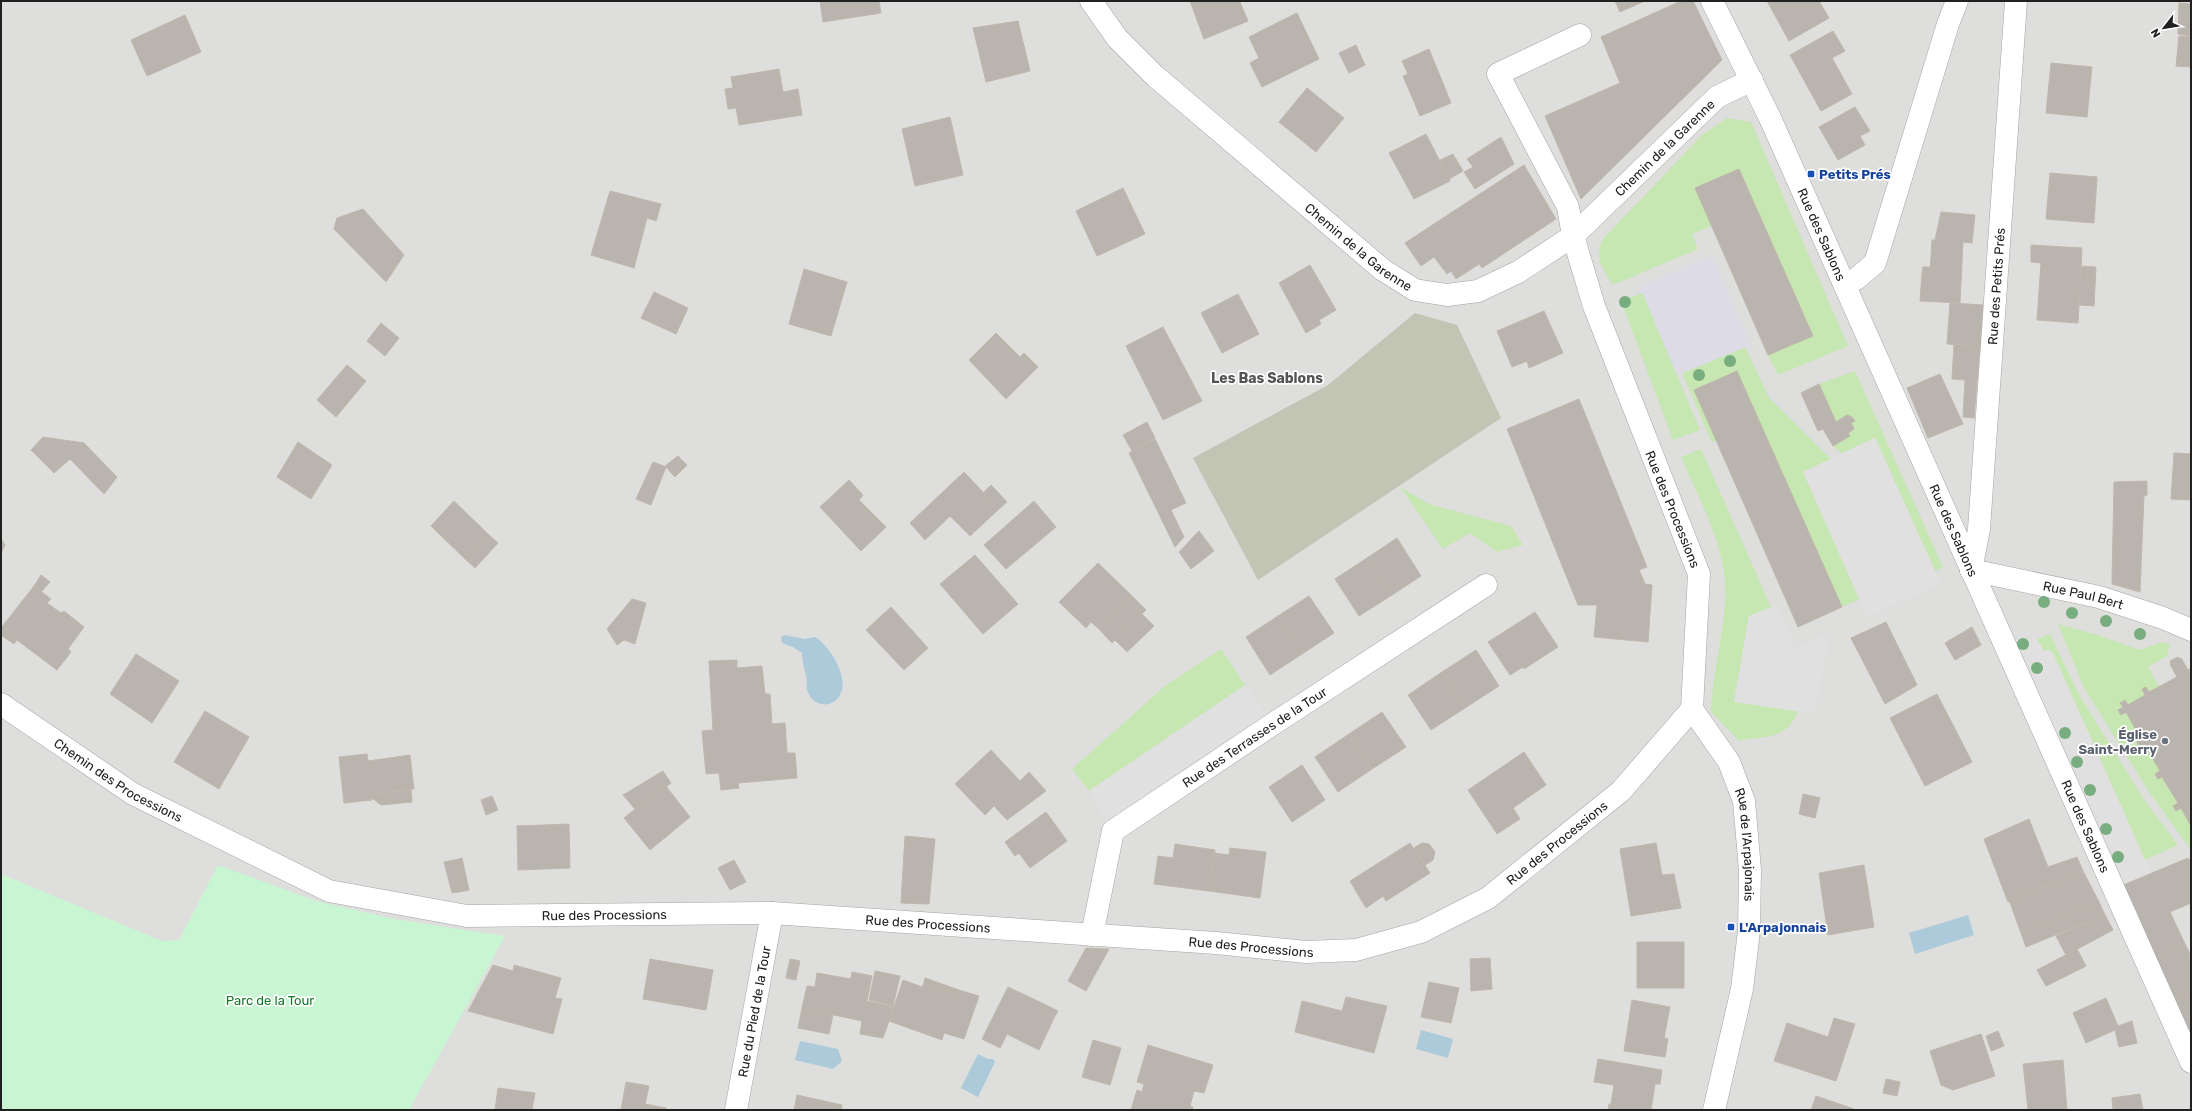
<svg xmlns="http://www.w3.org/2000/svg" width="2192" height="1111" font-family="Rubik,sans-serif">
	<rect width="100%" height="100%" fill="#f0eee8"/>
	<path fill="#dededd" d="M1,1H2191V1110H1Z"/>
	<path fill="#c2c4b4" d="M1415,313L1457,325L1501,418L1258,580L1193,458L1328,385Z"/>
	<path fill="#c6e6b2" d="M1727,118L1751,122L1848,346L1778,375L1768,355L1813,336L1739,169L1695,188L1712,226L1692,234L1698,249L1613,285C1602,267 1595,261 1602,240L1702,135Z
		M1643,293L1700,430L1673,440L1621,301Z
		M1745,347L1769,398L1831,459L1803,472L1860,599L1842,607L1737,371L1694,390L1716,440L1712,443L1682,373Z
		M1855,371L1943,567L1935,571L1875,438L1842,453L1833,446L1850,436L1848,433L1854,429L1851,423L1854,421L1852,417L1847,415L1836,422L1819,384Z
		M1701,449L1771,607L1749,616L1734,701L1798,711C1786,741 1767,735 1739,741L1711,712C1712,675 1723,638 1725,601C1729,551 1700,502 1681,457Z
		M1400,487L1429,504L1511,526L1523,545L1497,552L1470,533L1443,549Z
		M2058,624L2101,636L2139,650L2163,642L2170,645L2167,656L2148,667L2159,687L2149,692L2146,687L2142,689L2145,695L2128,705L2125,700L2120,703L2123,707L2118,710L2121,715L2126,712L2141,739L2137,743L2140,747L2144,744L2160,771L2155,774L2157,779L2162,777L2178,803L2174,806L2176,810L2181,808L2191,826V850L2149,792L2084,688Z
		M2050,634L2078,693L2143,798L2178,845L2145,860L2037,639Z
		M1221,649L1245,685L1089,791L1072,769L1165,686Z"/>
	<path fill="#c9f6d2" d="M218,865L316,901L394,919L505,936L409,1110H1V874L162,941L179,940Z"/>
	<path fill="#e0e0e0" d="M1875,438L1941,584L1867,617L1803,472Z
		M1777,605L1796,649L1830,633L1815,712H1801L1734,702L1749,616Z
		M2037,639L2044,651L2048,650L2053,653L2151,873L2114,888L2007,651Z
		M1245,685L1273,724L1113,831L1089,791Z"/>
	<path fill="#dddce6" d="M1712,256L1751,345L1677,375L1640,287Z"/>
	<path fill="#accada" d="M784,635L805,639L815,637C831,647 852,681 838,698C829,709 812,705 808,692C806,688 807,684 807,680C805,670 802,663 802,653L793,647L782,643L781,638Z
		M1968,915L1974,935L1915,954L1909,933Z
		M1421,1030L1453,1039L1448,1058L1416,1049Z
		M800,1041L838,1049L842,1061L833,1069L795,1060Z
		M978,1054L988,1059H993L995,1062L978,1097L961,1088Z"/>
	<path fill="#b9b4ad" stroke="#c1b7ab" d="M820,1H879L881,13L823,22Z
		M1190,1H1243L1240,2L1248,21L1204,39Z
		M1615,1H1645L1620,12Z
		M1681,1H1693L1722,60L1581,199L1545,116L1620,83L1601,37Z
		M1767,1H1819L1829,18L1789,41Z
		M2179,3L2191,4V36L2178,34Z
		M1297,13L1319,59L1262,87L1250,63L1259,58L1249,37Z
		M185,15L201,52L147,76L131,40Z
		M1018,21L1030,71L986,82L973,28Z
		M1833,31L1845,51L1832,58L1852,94L1821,111L1790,55Z
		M2179,36L2191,37V67L2176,66Z
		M1356,45L1365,65L1349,73L1339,53Z
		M1429,49L1451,103L1420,116L1403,76L1408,74L1402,61Z
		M2051,63L2092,67L2087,117L2046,113Z
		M779,69L783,92L798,89L802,115L739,125L736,108L728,109L725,89L733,88L731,77Z
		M1307,88L1344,118L1316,152L1279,122Z
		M1855,107L1870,131L1860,136L1865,145L1838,160L1819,127Z
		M950,117L963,175L915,186L902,129Z
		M1426,134L1450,181L1414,199L1389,153Z
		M1501,137L1514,164L1475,189L1464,172L1473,167L1467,159Z
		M1453,154L1463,171L1449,179L1440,160Z
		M1524,165L1556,219L1482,268L1479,264L1456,279L1451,271L1447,274L1434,257L1421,266L1405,243Z
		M1739,169L1813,336L1768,355L1695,188Z
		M2050,173L2097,177L2094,223L2046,219Z
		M1123,188L1145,234L1097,256L1076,211Z
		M610,191L661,204L656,221L647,218L634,268L591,255Z
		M363,209L404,255L386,282L334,229L337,218Z
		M1941,212L1975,215L1972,243L1963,242L1960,303L1920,301L1922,273H1930L1932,240H1935Z
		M2031,245L2082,248L2078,323L2037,320L2041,263L2031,262Z
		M1310,265L1336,310L1319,320L1321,324L1306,333L1279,283Z
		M2081,266L2096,267L2094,306L2079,305Z
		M1923,267H1930V273H1922Z
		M804,269L847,282L831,336L789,324Z
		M654,292L688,308L676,334L641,318Z
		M1238,294L1259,334L1222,353L1201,313Z
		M1950,303L1983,305L1980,346L1947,344Z
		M1544,311L1563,353L1529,368L1527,361L1512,367L1497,331Z
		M381,323L399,338L385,356L367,341Z
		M1163,327L1202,401L1163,420L1126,346Z
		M996,333L1020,357L1024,353L1038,367L1006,399L969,360Z
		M1954,344L1980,346L1974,418L1963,417L1965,380L1952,379Z
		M347,365L366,381L336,417L317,400Z
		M1737,371L1842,607L1798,627L1694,390Z
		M1940,374L1963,424L1928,438L1907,388Z
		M1819,384L1836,422L1847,415L1852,417L1855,421L1851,423L1854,429L1848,433L1850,436L1833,446L1823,429L1818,431L1801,393Z
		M1579,399L1647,567L1639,570L1645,584L1652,585L1648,642L1594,637L1597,605H1578L1507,429Z
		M1147,422L1155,438L1132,451L1123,435Z
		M43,437L84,443L117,477L104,494L70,459L54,473L31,450Z
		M1155,439L1186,503L1171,510L1184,537L1175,547L1129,453Z
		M298,442L332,465L311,499L277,477Z
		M2174,453L2191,454V500L2171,499Z
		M678,456L687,465L675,477L665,466Z
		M653,462L666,467L651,505L636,499Z
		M964,472L999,509L970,536L950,516L925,540L910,523Z
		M849,480L863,495L859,500L886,527L861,551L820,507Z
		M2147,481V495L2144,496L2140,592L2112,584L2114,482Z
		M991,485L1007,502L999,509L983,493Z
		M454,501L488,534L465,559L431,526Z
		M1034,501L1056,527L1006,569L984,545Z
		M1199,531L1214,551L1191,569L1179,552Z
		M488,534L498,543L475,568L465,559Z
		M1397,538L1421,576L1392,595L1367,558Z
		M1,539L5,545L1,553Z
		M975,555L1018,604L983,634L940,584Z
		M1367,558L1392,595L1359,616L1335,579Z
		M1098,563L1131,595L1099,629L1091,622L1086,628L1059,602Z
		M41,575L50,582L41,592L34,586Z
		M34,586L51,599L47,603L61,613L64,611L84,627L68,649L71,652L57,670L1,628Z
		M1131,595L1146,610L1112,643L1099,629Z
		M1309,596L1334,633L1302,654L1278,616Z
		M632,599L646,603L635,644L624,640L617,645L607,629Z
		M891,607L928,648L904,670L866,630Z
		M1535,612L1558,647L1524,669L1523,667L1510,675L1488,642Z
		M1142,614L1154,626L1127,652L1115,640Z
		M1278,616L1302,654L1270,675L1246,637Z
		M1886,622L1917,685L1885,704L1851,638Z
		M1972,627L1981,645L1955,660L1945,643Z
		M1,628L17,640L14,644L1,635Z
		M1476,650L1499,686L1465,708L1442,672Z
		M136,654L179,681L152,723L110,694Z
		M2178,657L2179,659L2181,658L2188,670L2191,668V826L2181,808L2176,811L2173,806L2178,803L2162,777L2158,779L2155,774L2160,771L2144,744L2139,747L2137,742L2141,739L2126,712L2121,715L2118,710L2123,707L2120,703L2125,700L2128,705L2145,695L2142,689L2146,687L2149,692L2177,677L2170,664L2171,663L2170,661Z
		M737,660V668L762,666L765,694H770L772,724L785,723L787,753H795L797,778L738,783L739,788L721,790L719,773L706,774L702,731L713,730L709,661Z
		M1442,672L1465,708L1431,730L1408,695Z
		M1937,694L1972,762L1925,786L1890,718Z
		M205,711L249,737L219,789L174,762Z
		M1382,712L1406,747L1372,769L1349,734Z
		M1349,734L1372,769L1338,792L1315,757Z
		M991,750L1020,781L1029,772L1046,791L1007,820L994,806L985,815L955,784Z
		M1524,752L1546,785L1513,808L1520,819L1497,834L1468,790Z
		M367,754L368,761L410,755L414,789L372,794V800L344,803L339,757Z
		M1302,765L1325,800L1292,822L1269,787Z
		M663,771L671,783L666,787L665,785L635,809L623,795Z
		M665,785L690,817L650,850L624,818Z
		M411,790L412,802L381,805L372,798V794Z
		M1803,794L1820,798L1815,818L1799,814Z
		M492,796L498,810L486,815L481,800Z
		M1046,812L1067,841L1030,868L1019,853L1015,856L1005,842Z
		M2029,819L2048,867L2077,857L2083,871L2008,902L1984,839Z
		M569,824L570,868L518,870L517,826Z
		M905,836L935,839L929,904L901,903Z
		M1410,843L1430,873L1386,901L1383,896L1366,908L1350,881Z
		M1422,843L1429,844L1435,852L1433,860L1425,865L1414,848Z
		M1656,843L1662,875L1674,874L1681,908L1631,916L1620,849Z
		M1175,844L1215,850L1209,891L1154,884L1158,856L1173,858Z
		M1230,848L1266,852L1260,898L1209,891L1214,853L1229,855Z
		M462,858L469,890L465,891L459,859Z
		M2188,858L2191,863V903L2170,912L2185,944L2154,958L2121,886Z
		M459,859L465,891L452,893L444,862Z
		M734,860L746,882L730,890L718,868Z
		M1864,865L1874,927L1828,935L1819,873Z
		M2083,871L2099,902L2021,933L2009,900Z
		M2099,902L2105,915L2026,947L2021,933Z
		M2105,915L2113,930L2066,955L2056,936Z
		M1637,942H1684V988H1637Z
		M2185,944L2191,956V994L2175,1002L2154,958Z
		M1086,948L1109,949L1086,991L1068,981Z
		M2077,949L2086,966L2046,986L2037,970Z
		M1490,958L1492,989L1471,991L1470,959Z
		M650,959L713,970L706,1010L643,999Z
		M790,959L800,961L796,980L786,978Z
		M493,965L513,971L514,965L561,978L555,998L562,999L553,1034L468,1011Z
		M875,971L900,976L893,1006L869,1000Z
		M852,972L872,976L867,1001L894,1007L883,1038L860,1034L862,1021L802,1008L807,986L815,987L817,973L851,979Z
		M925,978L959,990L958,994L924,983Z
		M903,980L922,987L924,983L958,994L959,990L979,996L964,1039L944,1033L942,1040L889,1021Z
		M1429,982L1459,988L1451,1023L1421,1017Z
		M1008,987L1042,1003L1039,1011L1054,1018L1039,1050L1007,1034L1000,1048L982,1039Z
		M2191,994V1037L2175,1002Z
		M1346,997L1387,1006L1374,1053L1295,1032L1302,1001L1342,1011Z
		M2106,998L2118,1026L2132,1021L2137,1043L2119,1047L2115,1030L2086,1043L2073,1013Z
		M1632,1000L1670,1007L1664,1038L1668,1039L1665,1057L1624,1051Z
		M1042,1003L1058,1011L1054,1018L1039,1011Z
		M802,1008L833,1015L829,1034L798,1028Z
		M1834,1018L1855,1024L1836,1081L1774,1061L1787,1023L1828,1037Z
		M1998,1031L2004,1046L1991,1051L1986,1036Z
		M1981,1034L1995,1076L1953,1090L1941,1085L1930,1051Z
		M1093,1040L1121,1048L1110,1085L1082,1077Z
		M1148,1045L1213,1065L1204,1093L1194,1091L1190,1106L1193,1107L1192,1110H1131L1137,1090L1142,1092L1144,1084L1137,1082Z
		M1598,1059L1662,1070L1660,1084H1655L1651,1110H1608L1609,1104H1611L1614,1085L1594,1082Z
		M2063,1060L2067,1110H2028L2023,1064Z
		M1886,1079L1900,1082L1897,1096L1883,1093Z
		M626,1082L649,1086L645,1104L666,1108V1110H621Z
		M498,1088L535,1093L532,1110H495Z
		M2140,1094L2143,1110H2113L2112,1098Z
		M797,1095L842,1105L841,1110H794Z
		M1816,1096L1854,1109V1110H1811Z"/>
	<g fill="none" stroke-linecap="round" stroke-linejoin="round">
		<defs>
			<g id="minor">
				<path id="s1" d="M1091,1L1117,38L1155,76L1383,270L1415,290L1447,295L1478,291L1518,272L1573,236L1717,97L1752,80"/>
				<path id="s2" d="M1712,1L1770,118L2191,1062"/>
				<path d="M1845,284L1856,279L1875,263L1948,24L1957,1"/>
				<path id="s3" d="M1971,570L1979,529L2016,1"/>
				<path id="s4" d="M1971,570L2099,597L2163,618L2191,630"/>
				<path id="s5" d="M1,704L133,794L329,891L467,916L772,913L1216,943L1306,952L1356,950L1421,932L1488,898L1621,791L1692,709L1699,574L1594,306L1573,236L1568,207L1498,74L1580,35"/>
				<path id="s6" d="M1692,709L1729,762L1744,801L1750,870L1749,931L1742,989L1714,1110"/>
				<path id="s7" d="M1092,935L1113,831L1273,724L1486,585"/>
				<path id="s8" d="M736,1110L772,913"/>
			</g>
		</defs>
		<use href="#minor" stroke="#a4a4a4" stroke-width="23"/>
		<use href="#minor" stroke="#fff" stroke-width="22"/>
	</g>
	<g fill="#78ad7f">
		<circle cx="1625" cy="302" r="6"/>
		<circle cx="1730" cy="361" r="6"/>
		<circle cx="1699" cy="375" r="6"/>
		<circle cx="2044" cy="602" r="6"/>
		<circle cx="2072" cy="613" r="6"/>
		<circle cx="2106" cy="621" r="6"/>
		<circle cx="2140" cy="634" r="6"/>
		<circle cx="2023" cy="644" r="6"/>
		<circle cx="2037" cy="668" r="6"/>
		<circle cx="2065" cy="733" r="6"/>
		<circle cx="2077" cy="762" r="6"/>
		<circle cx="2090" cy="790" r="6"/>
		<circle cx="2106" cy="829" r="6"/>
		<circle cx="2118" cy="857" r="6"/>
	</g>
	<g fill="#1a4fb4" stroke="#fff" stroke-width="1.5">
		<rect x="1807" y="170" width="8" height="8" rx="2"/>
		<rect x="1727" y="923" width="8" height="8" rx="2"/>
	</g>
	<circle fill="#6b7280" stroke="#fff" stroke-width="1.5" cx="2165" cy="741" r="4"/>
	<g text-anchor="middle" stroke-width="3.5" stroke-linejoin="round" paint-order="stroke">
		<g font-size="13" fill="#202020" stroke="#fff">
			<text dy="5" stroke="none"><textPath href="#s1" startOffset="737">Chemin de la Garenne</textPath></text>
			<text dy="5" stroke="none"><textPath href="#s2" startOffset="258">Rue des Sablons</textPath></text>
			<text dy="5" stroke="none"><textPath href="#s1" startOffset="365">Chemin de la Garenne</textPath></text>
			<text dy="5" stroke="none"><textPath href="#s3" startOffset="285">Rue des Petits Prés</textPath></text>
			<text transform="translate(1673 509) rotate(68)" y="5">Rue des Processions</text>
			<text dy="5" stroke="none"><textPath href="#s2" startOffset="582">Rue des Sablons</textPath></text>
			<text dy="5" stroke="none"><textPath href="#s4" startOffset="115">Rue Paul Bert</textPath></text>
			<text dy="5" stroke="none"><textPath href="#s7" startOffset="276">Rue des Terrasses de la Tour</textPath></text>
			<text dy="5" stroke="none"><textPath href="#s5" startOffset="140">Chemin des Processions</textPath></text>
			<text dy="5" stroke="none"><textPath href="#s2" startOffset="906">Rue des Sablons</textPath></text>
			<text dy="5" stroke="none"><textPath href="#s5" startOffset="1640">Rue des Processions</textPath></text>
			<text dy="5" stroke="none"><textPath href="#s6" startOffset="150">Rue de l'Arpajonais</textPath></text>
			<text dy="5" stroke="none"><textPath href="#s5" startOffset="656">Rue des Processions</textPath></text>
			<text dy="5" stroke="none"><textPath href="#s5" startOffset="980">Rue des Processions</textPath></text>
			<text dy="5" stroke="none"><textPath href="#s5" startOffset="1304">Rue des Processions</textPath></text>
			<text dy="5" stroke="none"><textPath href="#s8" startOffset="100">Rue du Pied de la Tour</textPath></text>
		</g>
		<g font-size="13" font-weight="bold" fill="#164399" stroke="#fff" text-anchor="start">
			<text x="1819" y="179">Petits Prés</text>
			<text x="1739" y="932">L'Arpajonnais</text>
		</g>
		<g font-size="13" font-weight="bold" fill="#5b616d" stroke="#fff" text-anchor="end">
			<text x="2157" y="739">Église<tspan x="2157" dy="15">Saint-Merry</tspan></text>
		</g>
		<g font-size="13" fill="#157829" stroke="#fff">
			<text x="270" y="1005">Parc de la Tour</text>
		</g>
		<g font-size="14" font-weight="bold" fill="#535353" stroke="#fff">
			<text x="1267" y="383">Les Bas Sablons</text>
		</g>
	</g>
	<rect width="2192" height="1111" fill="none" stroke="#202020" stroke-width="4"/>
	<g transform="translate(2164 28) rotate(239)" stroke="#ffffff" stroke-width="3" paint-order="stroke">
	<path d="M0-3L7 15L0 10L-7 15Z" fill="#202020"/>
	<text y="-6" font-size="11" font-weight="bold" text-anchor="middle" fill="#202020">N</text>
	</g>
</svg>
